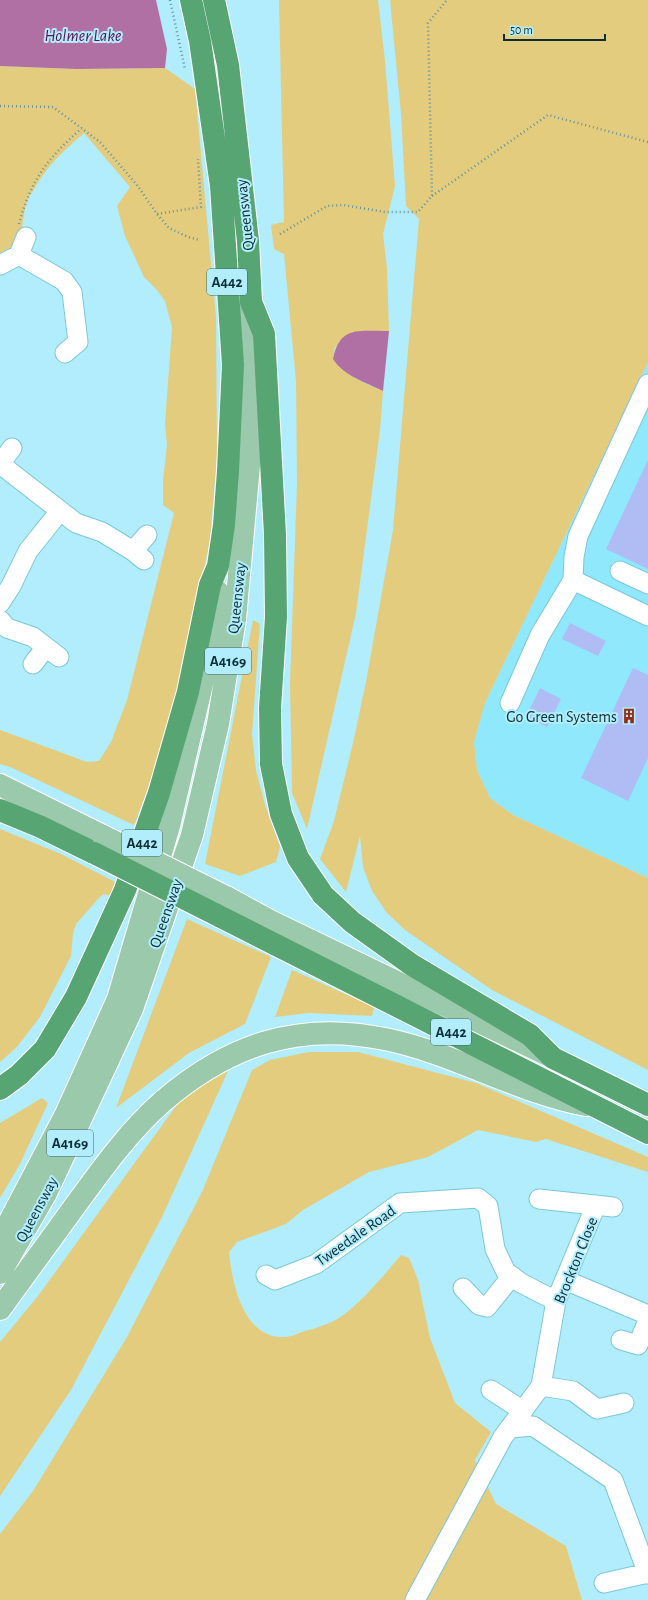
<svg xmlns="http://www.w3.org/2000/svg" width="648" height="1600" font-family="'Alegreya Sans',sans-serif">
	<rect width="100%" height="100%" fill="#b1edfc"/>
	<path fill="#8fe8fc" d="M648,362V878L513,815L490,798L477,770L474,742L485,703Z"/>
	<path fill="#e3cc7e" d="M279,0H378L385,61L395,186L383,234L387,268L389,331L354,332L335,347L333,358C344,376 365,383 383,391L380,430L356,613L307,829L292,793L290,683L297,484L296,381L284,254L274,249L271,225L284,222Z
		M390,0H648V362L485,703L474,742L477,770L490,798L513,815L648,878V1070L492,990L405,930L387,913L372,891L363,867L360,836L346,892L320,859L334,821L353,743L366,682L393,530L419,219L406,206L401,114Z
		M0,66L76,69L165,68L195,89L216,317L217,456L210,540L196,608L164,746L134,825L10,767L0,764V730L87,762L99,761L111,742L127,700L174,513L163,505V480L167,445L165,424L172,327L165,301L156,289L144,277L125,236L117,206L130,187L84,133C68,147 53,160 41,178C36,186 29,196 26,205C20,228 26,242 0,253Z
		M253,620L260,624L252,734L256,770L265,805L280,847L276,862L240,876L205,864Z
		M0,829L61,854L121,885L116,898L104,894L99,898L76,924L73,934L71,956L40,1017L17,1047L0,1062Z
		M187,919L271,957L245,1024L189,1053L116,1108Z
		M292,970L374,1007L372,1016L309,1013L275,1017Z
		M309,1052H358L476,1083L648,1157V1172L546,1139L536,1142L478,1130L428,1157L369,1172L303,1210L286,1224L237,1242L229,1252C232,1283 243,1339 285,1337C291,1337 299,1333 305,1331C317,1328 332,1323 342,1316C363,1301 384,1275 401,1255L409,1258L418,1280L430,1338L455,1403L491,1432L475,1460L496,1504L566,1546L582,1600H0V1534L33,1491L127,1337L202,1192L252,1070L270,1060Z
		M228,1071L162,1217L71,1390L0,1496V1342L38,1296L184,1095Z
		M42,1098L48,1103L20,1164L0,1198V1123Z"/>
	<path fill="#b170a4" d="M0,0H156L167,49L165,68L76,69L0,66Z
		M389,331L383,391C365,382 344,376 333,359C340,324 361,332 389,331Z"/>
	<path fill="#b0bdf5" d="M648,460V569L606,549Z
		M570,623L606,641L598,656L562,639Z
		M633,668L648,675V758L628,801L581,778Z
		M540,688L561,699L547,727L526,717Z"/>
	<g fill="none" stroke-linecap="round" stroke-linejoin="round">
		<defs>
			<path id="minor" d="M19,255L26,237
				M0,265L19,255L64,281L72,292L78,342L65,353
				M648,384L578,536L574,557L573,580L648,616
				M0,464L76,523L102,532L133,551L144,560
				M0,464L12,448
				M133,551L147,535
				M620,571L648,584
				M0,603L11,586L28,551L60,511
				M0,620L7,628L33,637L59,657
				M33,664L46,647
				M510,703L540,635L573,580
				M539,1199L613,1207
				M266,1275L275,1280L316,1264L400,1203L478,1198L488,1206L495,1249L506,1272L521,1283L556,1301
				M565,1280L648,1315
				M463,1288L479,1305L487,1307L512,1276
				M621,1340L638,1345L648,1320
				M541,1386L573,1391L597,1409L624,1403
				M491,1390L523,1411
				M510,1428L533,1426L613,1480L648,1574
				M604,1583L648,1573
				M415,1600L503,1437L541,1386L556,1301L596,1205"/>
			<path id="major" d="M0,785L103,836
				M226,897L272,922L548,1055
				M0,1240L66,1114L118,999L169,826L208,658L218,592
				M0,1273L46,1193L132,1009L192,835L218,724L235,619L250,454L251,303
				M0,1309C24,1276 48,1243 72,1210C99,1173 127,1133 162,1102C228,1045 298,1021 385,1039C454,1053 517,1092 586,1105"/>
			<path id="highway" d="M214,0L228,65L248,241L251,302L264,334L275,535L276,617L270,708L271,764L281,814L298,858L323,895L352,922L412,965L530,1035L553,1058L648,1105
				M0,810L41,827L94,853
				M219,916L648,1133
				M0,1089L19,1075L45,1049L76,997L125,890L159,793L188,692L210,585L218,566L224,525L228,471L233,365L221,186L200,41L191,0"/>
		</defs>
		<use href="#minor" stroke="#7bc7d9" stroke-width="21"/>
		<use href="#major" stroke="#fff" stroke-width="24"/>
		<use href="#highway" stroke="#fff" stroke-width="24"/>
		<path stroke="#65949f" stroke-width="2.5" stroke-dasharray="1 3" stroke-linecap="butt" d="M170,0L185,69
			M0,106L53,107L100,142L137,185L157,214L169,228L188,237L200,240
			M432,196L548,115L648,142
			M157,214L201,207L198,159
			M19,224C31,179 48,158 82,128
			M280,234L327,206L343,205L385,212H418L432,196L428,23L447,0"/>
		<use href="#minor" stroke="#fff" stroke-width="19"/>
		<use href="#major" stroke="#9bc9ac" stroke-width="22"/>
		<use href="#highway" stroke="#58a574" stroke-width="22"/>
		<defs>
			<path id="major-bridge" d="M103,836L226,897"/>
			<path id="highway-bridge" d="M94,853L219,916"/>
		</defs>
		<use href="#major-bridge" stroke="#fff" stroke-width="24" stroke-linecap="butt"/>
		<use href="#highway-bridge" stroke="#fff" stroke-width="24" stroke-linecap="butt"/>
		<use href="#major-bridge" stroke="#9bc9ac" stroke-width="22"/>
		<use href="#highway-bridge" stroke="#58a574" stroke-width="22"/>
	</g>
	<defs>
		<symbol id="building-bare" viewBox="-9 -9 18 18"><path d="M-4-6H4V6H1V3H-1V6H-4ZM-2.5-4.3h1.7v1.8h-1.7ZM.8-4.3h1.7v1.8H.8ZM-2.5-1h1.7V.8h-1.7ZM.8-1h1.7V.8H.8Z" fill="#962e16" stroke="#b1edfc" stroke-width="2.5" paint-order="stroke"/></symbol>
	</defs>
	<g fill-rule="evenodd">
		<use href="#building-bare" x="618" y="705" width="22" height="22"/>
	</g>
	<g text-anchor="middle" stroke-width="4" stroke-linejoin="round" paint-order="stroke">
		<g fill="#b1edfc" stroke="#3f6871" stroke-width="1">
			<rect x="207" y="269" width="40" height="26" rx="3"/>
			<rect x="205" y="648" width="46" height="26" rx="3"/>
			<rect x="122" y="830" width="40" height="26" rx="3"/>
			<rect x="431" y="1019" width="40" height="26" rx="3"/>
			<rect x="47" y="1130" width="46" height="26" rx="3"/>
		</g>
		<g font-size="15" font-weight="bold" fill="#0e2f36">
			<text x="227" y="287">A442</text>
			<text x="228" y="666">A4169</text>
			<text x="142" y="848">A442</text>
			<text x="451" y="1037">A442</text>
			<text x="70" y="1148">A4169</text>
		</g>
		<g font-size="16" fill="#0e2f36" stroke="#b1edfc">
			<text transform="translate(244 215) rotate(-96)" y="6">Queensway</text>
			<text transform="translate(236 598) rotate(-84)" y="6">Queensway</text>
			<text transform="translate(165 913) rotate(-71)" y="6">Queensway</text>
			<text transform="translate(36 1209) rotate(-62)" y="6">Queensway</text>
			<text transform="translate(355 1235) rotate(-35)" y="6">Tweedale Road</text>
			<text transform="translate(575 1260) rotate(-68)" y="6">Brockton Close</text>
		</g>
		<g font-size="16" fill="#0e2f36" stroke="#b1edfc" text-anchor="end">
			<text x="617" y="722">Go Green Systems</text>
		</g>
		<g font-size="17" font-style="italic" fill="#5d0c53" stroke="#b1edfc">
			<text x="83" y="41">Holmer Lake</text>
		</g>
	</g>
	<path d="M504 34v6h101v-6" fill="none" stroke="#0e2f36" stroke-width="2"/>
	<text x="510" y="34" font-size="12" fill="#0e2f36" stroke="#b1edfc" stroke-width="3" paint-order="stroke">50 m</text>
</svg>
